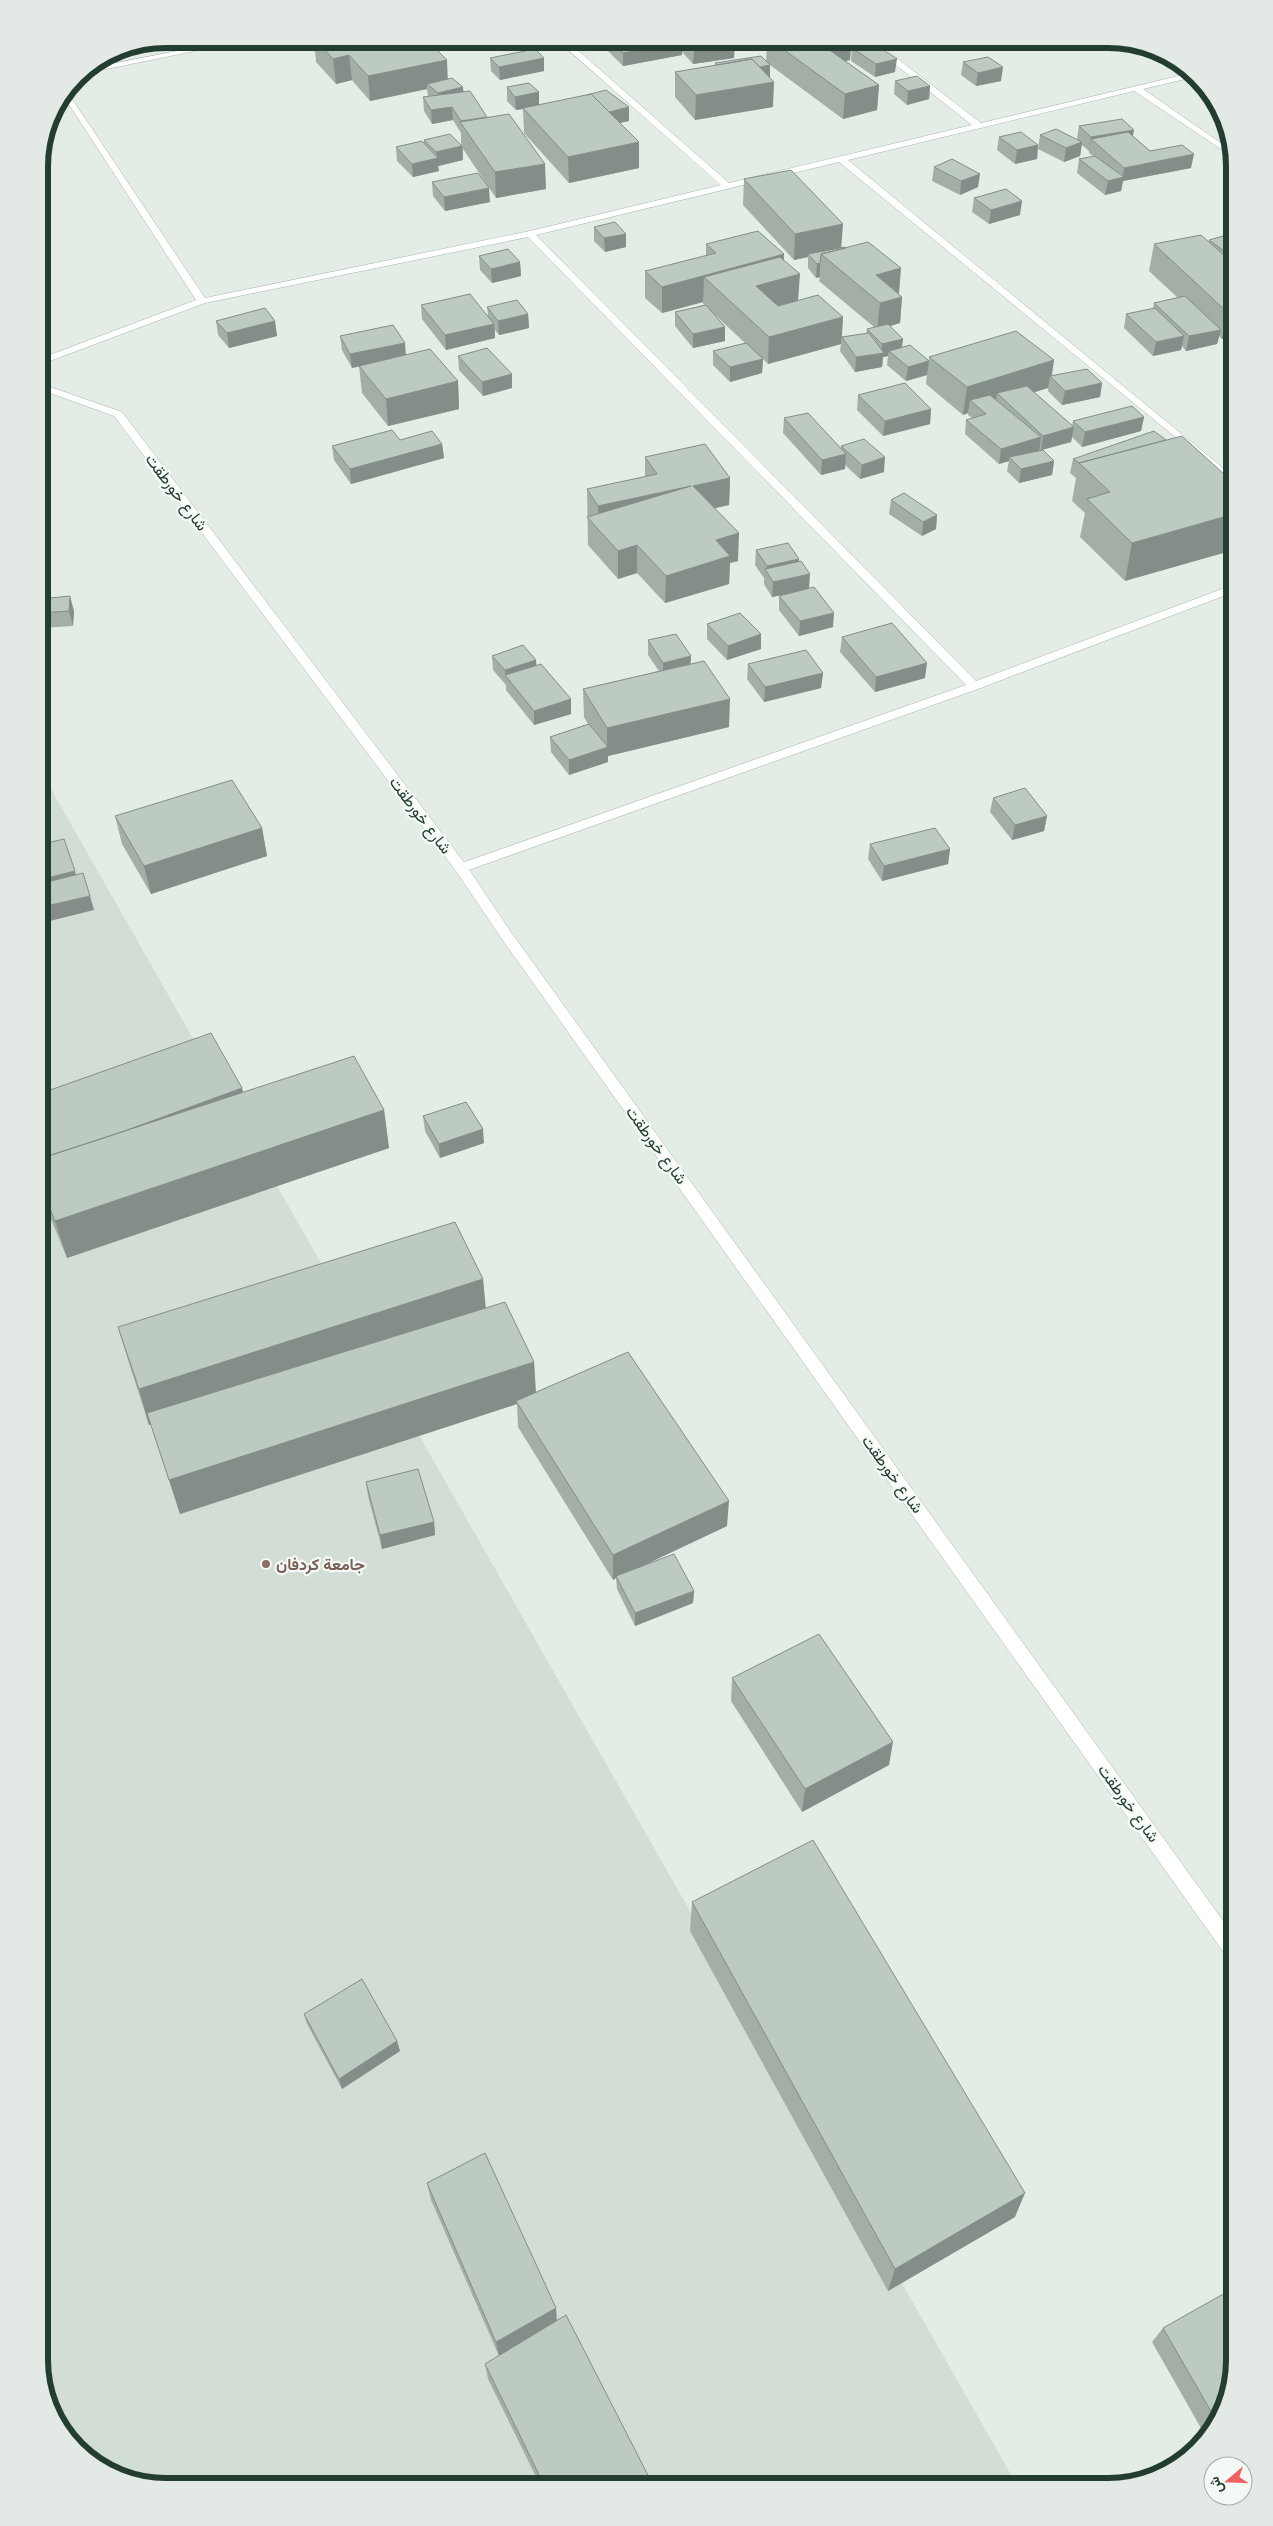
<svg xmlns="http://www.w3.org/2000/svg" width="1273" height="2526" font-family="Lato,Vazirmatn,sans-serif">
	<rect width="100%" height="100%" fill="#e3ede6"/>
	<path fill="#d2ddd5" d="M39,768L1018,2487H157L88,2461L48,2409L39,2361Z"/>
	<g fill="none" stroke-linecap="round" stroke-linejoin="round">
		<defs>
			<path id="minor" d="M239,39H254L77,75L85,69Z
				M556,39H565L729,183L972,125L863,39H872L981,123L1191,73L1194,77L1143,89L1231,150L1233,157L1134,91L848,160L1234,477V485L839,162L536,235L976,681L1230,586L1234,585V592L978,689L466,871H456L455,868L456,865L966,685L528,237L205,303L39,365V359L196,300L63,95L66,90L205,298L530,231L721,185Z"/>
			<path id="tertiary" d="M39,383L122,412L466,865L511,932L1234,1936V1960L1227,1957L501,938L456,871L114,416L39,389Z"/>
		</defs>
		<use href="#minor" stroke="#a6b5ac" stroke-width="1"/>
		<use href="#tertiary" stroke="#a6b5ac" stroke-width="1"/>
		<use href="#minor" fill="#fff" fill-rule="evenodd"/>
		<use href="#tertiary" fill="#fff" fill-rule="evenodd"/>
	</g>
	<path fill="#a2aea6" d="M314,39H426L448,79L463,92L487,117L546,189L496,198L463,149V160L438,166L439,171L413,177L397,161L396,147L424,143V140L461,145V133L453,120L432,124L424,111L423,97L428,96L427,89L370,101L352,80L336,84L316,62Z
		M605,39H729L734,58L693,64L682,52V55L623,66L605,48Z
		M740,39H814L815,40L851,47L850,60L845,61L879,85L877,110L843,119L770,65V77L773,107L695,120L675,97V72L715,65V63L766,61L767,46L747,48Z
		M996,39H1022V41L1003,44Z
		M1052,39H1116L1119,40L1067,51Z
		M852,48L895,72L875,77L851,61Z
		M490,58L544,71L500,80L491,71Z
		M963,62L1001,81L976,86L961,75Z
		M895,81L930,86L929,99L907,105L894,94Z
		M507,87L539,105L629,121L619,123L639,168L569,183L524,133L523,109L516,110L507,101Z
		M1079,126L1134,130L1133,136L1150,151L1191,168L1123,181L1121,191L1105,195L1077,173L1079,159L1093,156L1089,153V151L1082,145L1080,156L1064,162L1038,149L1040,135L1077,139Z
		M999,137L1038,145L1037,159L1015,164L997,150Z
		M934,167L978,187L960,195L932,181Z
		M744,179L841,247L902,297L900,323L890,326L903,339L902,347L929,360V357L1054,360L1052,376L1102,383L1100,397L1062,405L1048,391V388L1034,392L1072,426L1073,421L1144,417L1141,431L1082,447L1072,437L1071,442L1042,450L1054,461L1052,475L1019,483L1007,471L1009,461L999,464L965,434L966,420L972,418L968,415V413L963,415L926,384L927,375L906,381L887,365L888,356L883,357L882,367L855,372L840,351L841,344L768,364L763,359L762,373L730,382L713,365V351L745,343L712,312L725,327V341L693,348L675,326V312L705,305L703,304V302L662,313L645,298V271L706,256V244L784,261L798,300L843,317L842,337L866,333L867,329L874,327L819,281L820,277L816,278L808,268V257L794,260L743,205Z
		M432,182L490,202L445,211L433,196Z
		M974,198L1020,215L989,224L972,212Z
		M594,227L626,247L605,252L594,241Z
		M1234,233V336L1222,339L1219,336L1217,344L1186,351L1182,346L1181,350L1153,356L1124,328L1126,314L1153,309L1154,303L1178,298L1149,271L1154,244L1209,242V240Z
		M479,256L520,262L521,276L492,283L480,270Z
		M421,305L488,315L487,307L528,314L529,328L499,335L495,330V338L446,350L422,319Z
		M216,321H275L277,336L229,348L218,335Z
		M340,336L406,354L458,381L459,409L388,426L362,393L359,366L352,368L342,350Z
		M458,356L512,388L483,396L459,370Z
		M858,395L931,409L930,424L883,436L857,410Z
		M784,418L841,448V446L884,472L860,479L845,465V469L821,475L783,433Z
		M400,440L442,444L444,458L351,484L334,460L332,446Z
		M1166,440L1125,581L1080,537L1085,513L1072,501L1076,478L1070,473L1073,459Z
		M645,457L730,478L729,505L715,508L738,561L730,563L729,584L665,603L637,573L618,579L588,545L587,489L645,477Z
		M891,500L937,515L936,529L922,536L889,514Z
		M756,550L798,562L809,588L833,627L799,636L779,610V596L803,590L772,597L764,584V578L755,565Z
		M39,599L74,611L73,626L39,628Z
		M707,624L761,649L727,660L707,639Z
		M842,637L925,678L875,692L840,652Z
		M648,640L691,656L690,664L729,727L608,756V762L569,775L551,752L550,737L588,724L584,717L583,689L659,671L648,655Z
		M492,656L536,665L571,714L534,725L506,690V685L493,670Z
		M748,664L823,673L821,688L764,702L747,679Z
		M993,798L1047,816L1044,831L1012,840L990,812Z
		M115,816L262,828L267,856L151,894L122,844Z
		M870,844L950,849L948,864L882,881L868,859Z
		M1234,930V954L1227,946L1231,932Z
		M242,1088L243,1093L384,1110L389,1148L67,1258L43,1200L39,1188V1094Z
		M423,1116L484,1143L440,1158L425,1131Z
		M483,1279L486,1308L534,1362L536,1392L727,1526L640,1567L694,1591L693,1603L635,1626L617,1589L616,1578L613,1580L518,1427L517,1404L180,1514L151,1424L149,1425L129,1363L118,1327Z
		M366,1482L434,1522L435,1535L382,1549L368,1496Z
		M732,1678L889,1765L802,1812L731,1701Z
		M692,1902L1015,2217L888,2291L690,1931Z
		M304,2014L397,2041L400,2051L342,2089L307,2024Z
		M427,2183L557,2320L654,2487H541L488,2379L485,2364L499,2356L431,2200Z
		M1163,2328L1234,2361L1213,2431L1206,2437L1152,2342Z"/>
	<path fill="#848d87" d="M748,39H767V46L747,48Z
		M1004,39H1022V41L1003,44Z
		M1069,39H1116L1119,40L1067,51Z
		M682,42V55L623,66V53Z
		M735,44L734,58L693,64L694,51Z
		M851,47L850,60L821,67L822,53Z
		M349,55L352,80L336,84L333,59Z
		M544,58V71L500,80L499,67Z
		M897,59L895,72L875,77L876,64Z
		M447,60L448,85L427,84V89L370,101L368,76Z
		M770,65V79L724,73Z
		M1003,67L1001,81L976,86L978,73Z
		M774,82L773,107L695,120L696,95Z
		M879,85L877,110L843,119L845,94Z
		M930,86L929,99L907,105L908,91Z
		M463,87L464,100L439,106L438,93Z
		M539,92V106L523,108V109L516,110L515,97Z
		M452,107L453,120L432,124L431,110Z
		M629,107V121L610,125L609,112Z
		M1134,130L1131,143L1091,139L1088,151L1091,137Z
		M639,142V168L569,183L568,157Z
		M1082,142L1080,156L1064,162L1066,148Z
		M1038,145L1037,159L1015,164L1017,150Z
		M462,146L463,160L438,166L439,171L413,177L412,164L437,158L436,152Z
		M1194,154L1191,168L1123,181L1121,191L1105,195L1108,181L1123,177L1124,168Z
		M545,164L546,189L496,198L495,172Z
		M980,174L978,187L960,195L961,181Z
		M489,188L490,202L445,211L444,197Z
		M1022,201L1020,215L989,224L991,210Z
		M843,224L841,251L808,254V257L794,260L795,234Z
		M626,234V247L605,252L604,238Z
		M784,254L783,279L800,274L798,301L755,313L704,277L703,302L662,313V287Z
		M520,262L521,276L492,283L491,269Z
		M820,263V277L816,278L817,264Z
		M901,268L899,294L876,275Z
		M902,297L900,323L877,330L880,303Z
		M1234,310V336L1222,339L1227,312Z
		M528,314L529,328L499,335L498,321Z
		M843,317L841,344L768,364L769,337Z
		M275,321L277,336L229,348L227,333Z
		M494,324L495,338L446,350L445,335Z
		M725,327V341L693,348V334Z
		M1221,330L1217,344L1186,351L1189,336Z
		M1184,336L1181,350L1153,356L1156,342Z
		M903,339L901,353L889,351L888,356L883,357L882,367L855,372L856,357L881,354L882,344Z
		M405,343L406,357L352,368L350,354Z
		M763,359L762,373L730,382V367Z
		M1054,360L1051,378L1050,376L1048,388L1006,401L997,393L995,404L970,400L968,413L963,415L967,387Z
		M929,361L927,375L906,381L908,367Z
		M512,374V388L483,396L482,382Z
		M458,381L459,409L388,426L386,399Z
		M1102,383L1100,397L1062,405L1065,391Z
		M931,409L930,424L883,436L885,421Z
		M1144,417L1141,431L1082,447L1085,432Z
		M1074,427L1071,442L1041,450L1043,436Z
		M1041,437L1039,452L1009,457V461L999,464L1001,449Z
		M442,444L444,458L351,484L350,469Z
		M846,454L845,469L821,475L822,460Z
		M885,457L884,472L860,479L862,465Z
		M1054,461L1052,475L1019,483L1021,469Z
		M730,478L729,505L693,513V486Z
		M691,486L598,530V506Z
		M1234,514V550L1125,581L1132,543Z
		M937,515L936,529L922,536L923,522Z
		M739,533L738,561L730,563L729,584L665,603L666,576L716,540Z
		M637,545V573L618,579V551Z
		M799,559L798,573L766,572L767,566Z
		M810,574L809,589L772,597L773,582Z
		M70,596L74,611L73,626L69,611Z
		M834,613L833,627L799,636L800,621Z
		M761,634V649L727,660L728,646Z
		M691,656L690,671L663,677V663Z
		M536,660L537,675H505L506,685L505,670Z
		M927,663L925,678L875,692L876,677Z
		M823,673L821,688L764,702L765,687Z
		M571,699V714L534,725V711Z
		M730,699L729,727L608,756V762L569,775V760L607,748V728Z
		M1047,816L1044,831L1012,840L1015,825Z
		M262,828L267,856L151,894L144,866Z
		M950,849L948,864L882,881L884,866Z
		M75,871L79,886L39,896V880Z
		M90,896L94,910L46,922L42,907Z
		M242,1088L248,1116L39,1162Z
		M384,1110L389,1148L67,1258L55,1221Z
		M483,1129L484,1143L440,1158L439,1144Z
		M483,1279L486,1316L149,1425L139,1389Z
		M534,1362L536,1398L516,1401L517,1404L180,1514L169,1480Z
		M729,1501L727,1526L617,1578L616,1576V1578L613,1580V1555Z
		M434,1522L435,1535L382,1549L380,1535Z
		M694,1591L693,1603L635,1626V1613Z
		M893,1742L889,1765L802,1812L805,1789Z
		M397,2041L400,2051L342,2089L339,2079Z
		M1025,2193L1015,2217L888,2291L895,2269Z
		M556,2308L557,2323L499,2357L496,2342Z"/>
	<path fill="#bccac1" stroke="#848d87" d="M315,39H426L447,60L368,76L349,55L333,59Z
		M608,39H679L682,42L623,53Z
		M682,39H729L735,44L694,51Z
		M769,39H814L879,85L845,94Z
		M821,39H840L851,47L831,51L815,40Z
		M872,42L897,59L876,64L852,48Z
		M535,49L544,58L499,67L490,58Z
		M761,56L770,65L760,67L752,59L717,65L715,63Z
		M988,57L1003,67L978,73L963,62Z
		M752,59L774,82L696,95L675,72Z
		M917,76L930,86L908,91L895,81Z
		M452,78L463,87L438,93L427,84Z
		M529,83L539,92L515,97L507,87Z
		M606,90L629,107L609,112L591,94L587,95Z
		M470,91L487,117L461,121L452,107L431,110L423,97Z
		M591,94L639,142L568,157L523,108Z
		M509,114L545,164L495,172L460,122Z
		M1122,119L1134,130L1091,137L1079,126Z
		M1056,129L1082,142L1066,148L1040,135Z
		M1021,132L1038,145L1017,150L999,137Z
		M1128,132L1150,151L1182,145L1194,154L1124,168L1091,139Z
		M450,134L462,146L436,152L424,140Z
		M422,141L438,158L412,164L396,147Z
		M1095,156L1124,177L1108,181L1079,159Z
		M952,159L980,174L961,181L934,167Z
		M791,170L843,224L795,234L744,179Z
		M478,173L489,188L444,197L432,182Z
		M1006,189L1022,201L991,210L974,198Z
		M615,222L626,234L604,238L594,227Z
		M758,231L784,254L662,287L645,271L716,253L706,244Z
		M1234,233V255L1231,256L1209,240Z
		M1201,235L1234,264V310L1227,312L1154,244Z
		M868,242L901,268L876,275L902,297L880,303L821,254Z
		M845,247L846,248L821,254L820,263L817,264L808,254Z
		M508,249L520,262L491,269L479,256Z
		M780,257L800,274L756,286L778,306L818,295L843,317L769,337L704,277Z
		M470,294L494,324L445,335L421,305Z
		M1185,296L1221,330L1189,336L1154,303Z
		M517,300L528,314L498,321L487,307Z
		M706,305L725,327L693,334L675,312Z
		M265,308L275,321L227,333L216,321Z
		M1155,308L1184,336L1156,342L1126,314Z
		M888,324L903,339L882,344L867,329Z
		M393,325L405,343L350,354L340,336Z
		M1016,331L1054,360L967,387L929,357Z
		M869,333L884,353L856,357L842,337Z
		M746,343L763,359L730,367L713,351Z
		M910,345L929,361L908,367L889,351Z
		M487,348L512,374L482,382L458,356Z
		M430,349L458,381L386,399L359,366Z
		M1087,369L1102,383L1065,391L1050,376Z
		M905,383L931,409L885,421L858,395Z
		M1027,386L1074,427L1043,436L997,393Z
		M990,395L1041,437L1001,449L966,420L986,414L970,400Z
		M1132,406L1144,417L1085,432L1073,421Z
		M808,413L846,454L822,460L784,418Z
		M392,430L400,440L432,431L442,444L350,469L332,446Z
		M1154,431L1166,440L1079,463L1073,459Z
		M1182,436L1234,483V514L1132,543L1087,499L1110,492L1079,463Z
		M864,439L885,457L862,465L841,446Z
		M705,444L730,478L693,486L739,533L716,540L730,556L666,576L637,545L618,551L587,517L691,486L598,506L587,489L657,474L645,457Z
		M1043,450L1054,461L1021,469L1009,457Z
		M904,493L937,515L923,522L891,500Z
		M788,543L799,559L767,566L756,550Z
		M801,561L810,574L773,582L765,569Z
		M814,587L834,613L800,621L779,596Z
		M70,596L69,611L39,613V599Z
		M740,613L761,634L728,646L707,624Z
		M892,623L927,663L876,677L842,637Z
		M676,634L691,656L663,663L648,640Z
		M523,645L536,660L505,670L492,656Z
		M806,650L823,673L765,687L748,664Z
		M704,661L730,699L607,728L583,689Z
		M541,664L571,699L534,711L505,675Z
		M589,724L608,747L569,760L550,737Z
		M232,780L262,828L144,866L115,816Z
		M1025,788L1047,816L1015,825L993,798Z
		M935,828L950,849L884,866L870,844Z
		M64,839L75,871L39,880V845Z
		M83,873L90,896L42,907L39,896V884Z
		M211,1033L242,1088L119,1133L39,1159V1094Z
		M354,1056L384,1110L55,1221L39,1182V1159Z
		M466,1102L483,1129L439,1144L423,1116Z
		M455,1222L483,1279L139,1389L118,1327Z
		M505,1302L534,1362L169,1480L147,1413Z
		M628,1352L729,1501L613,1555L516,1401Z
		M418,1469L434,1522L380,1535L366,1482Z
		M674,1554L694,1591L635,1613L616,1576Z
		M819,1634L893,1742L805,1789L732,1678Z
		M813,1840L1025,2193L895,2269L692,1902Z
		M362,1979L397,2041L339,2079L304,2014Z
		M485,2153L556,2308L496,2342L427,2183Z
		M1232,2289L1234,2292V2361L1216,2420L1163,2328Z
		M566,2315L654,2487H545L485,2364Z"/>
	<circle fill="#8d6e63" stroke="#f4f9f5" stroke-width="2" cx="266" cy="1564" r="5"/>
	<g text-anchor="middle" stroke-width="4.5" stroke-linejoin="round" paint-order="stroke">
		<g font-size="16" fill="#233e30" stroke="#f4f9f5">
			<text transform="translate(177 492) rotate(53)" y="6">شارع خورطقت</text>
			<text transform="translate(421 815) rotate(53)" y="6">شارع خورطقت</text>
			<text transform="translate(657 1145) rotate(54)" y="6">شارع خورطقت</text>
			<text transform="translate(893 1474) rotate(54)" y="6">شارع خورطقت</text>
			<text transform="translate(1129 1803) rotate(54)" y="6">شارع خورطقت</text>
		</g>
		<g font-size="16" font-weight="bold" fill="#785e54" stroke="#f4f9f5" text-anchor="start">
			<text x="276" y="1570">جامعة كردفان</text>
		</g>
	</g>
	<path d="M0 0H1273V2526H0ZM166 48H1108A118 118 0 0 1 1226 166V2360A118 118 0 0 1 1108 2478H166A118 118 0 0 1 48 2360V166A118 118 0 0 1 166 48Z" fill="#e3eae5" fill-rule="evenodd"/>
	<path fill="none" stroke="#233e30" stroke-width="6" d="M166 48H1108A118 118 0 0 1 1226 166V2360A118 118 0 0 1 1108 2478H166A118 118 0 0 1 48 2360V166A118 118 0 0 1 166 48Z"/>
	<g transform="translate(1228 2481) rotate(251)"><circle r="24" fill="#f4f9f5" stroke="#a0aea6"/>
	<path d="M0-4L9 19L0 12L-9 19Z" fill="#ee6061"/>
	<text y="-8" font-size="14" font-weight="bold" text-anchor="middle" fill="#233e30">ش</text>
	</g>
</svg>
